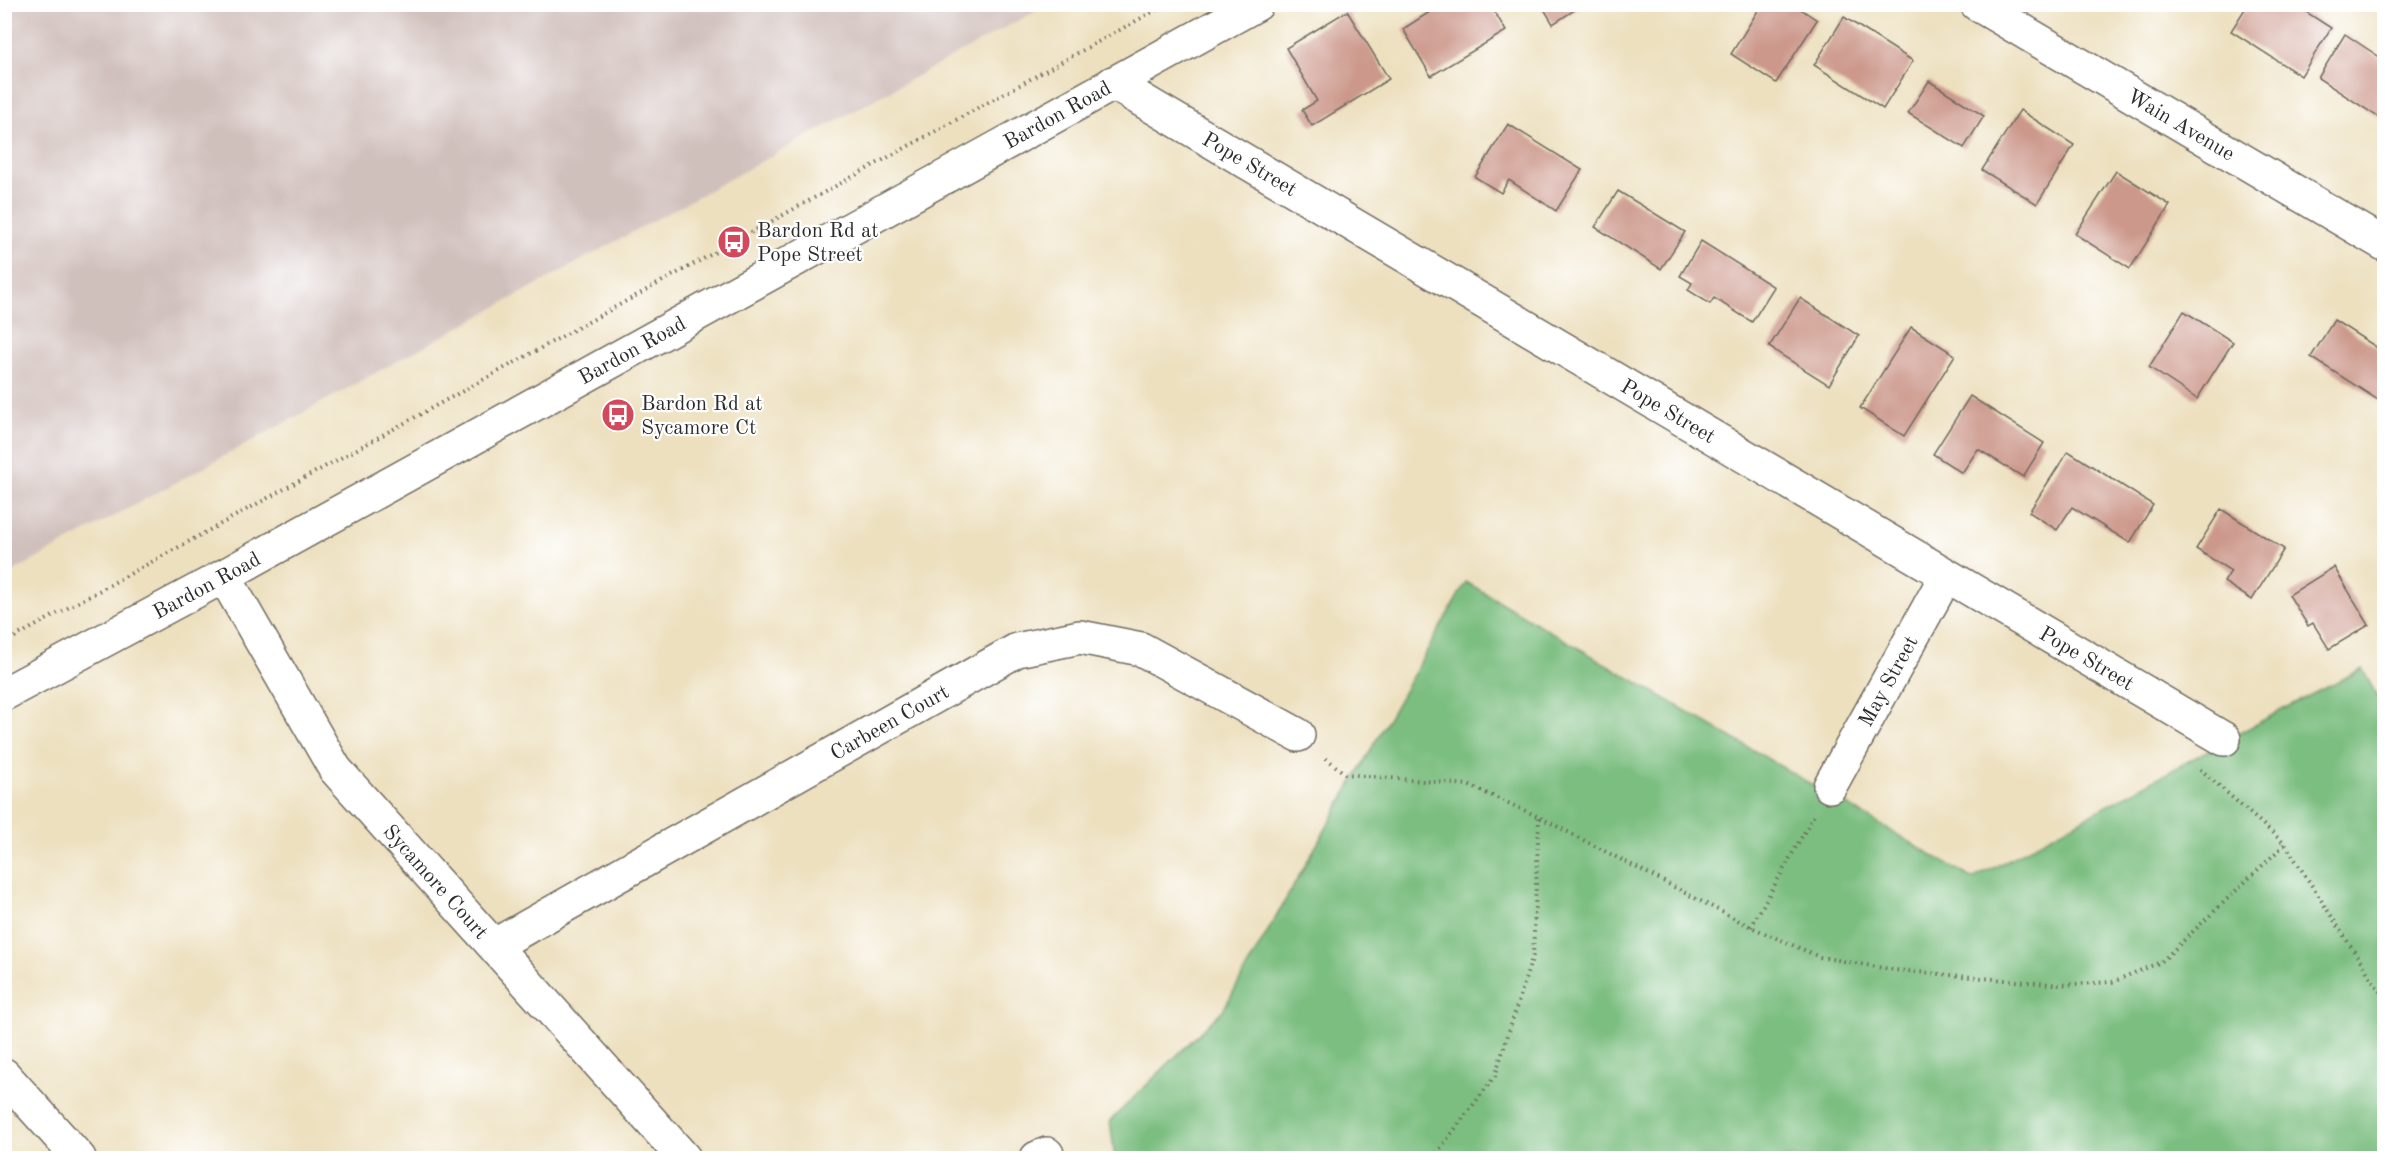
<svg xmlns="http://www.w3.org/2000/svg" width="2389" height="1163" font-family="'Old Standard TT',serif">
	<rect width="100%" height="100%" fill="#fff"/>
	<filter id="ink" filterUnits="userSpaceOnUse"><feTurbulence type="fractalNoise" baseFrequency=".0167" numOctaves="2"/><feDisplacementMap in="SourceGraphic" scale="12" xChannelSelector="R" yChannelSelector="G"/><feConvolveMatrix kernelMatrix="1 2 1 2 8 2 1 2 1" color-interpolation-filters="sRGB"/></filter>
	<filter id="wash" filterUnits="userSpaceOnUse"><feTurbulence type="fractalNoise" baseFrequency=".008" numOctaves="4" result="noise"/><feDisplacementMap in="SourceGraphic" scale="24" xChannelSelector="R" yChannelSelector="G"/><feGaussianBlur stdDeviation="1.35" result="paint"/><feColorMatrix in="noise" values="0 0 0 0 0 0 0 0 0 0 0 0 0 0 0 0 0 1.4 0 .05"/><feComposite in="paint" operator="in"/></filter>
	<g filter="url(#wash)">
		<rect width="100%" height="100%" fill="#ede0bf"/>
		<path fill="#d0c0bc" d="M5,4H1047V5L5,576Z"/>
		<path fill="#7cbe80" stroke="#547456" stroke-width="1.5" d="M1466,582L1973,879L2291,705L2362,669L2384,708V1158H1115L1110,1121L1223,1010Z"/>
		<g id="blocks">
			<path fill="#cc988b" d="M1442,4H1490L1506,31L1431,76L1403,29Z
				M1541,4H1584L1553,24Z
				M1762,4H1793L1817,20L1776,83L1731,54Z
				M2248,4H2294L2331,28L2301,76L2231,31Z
				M1347,11L1389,79L1312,126L1302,110L1317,101L1286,48Z
				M1844,17L1913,61L1883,109L1814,65Z
				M2345,34L2384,60V106L2378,117L2318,78Z
				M1929,81L1984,116L1964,148L1908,113Z
				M2020,110L2074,145L2037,204L1982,170Z
				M1508,124L1582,170L1556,211L1509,180L1501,193L1475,177Z
				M2116,171L2170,205L2130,269L2075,234Z
				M1618,191L1685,232L1661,269L1595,227Z
				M1701,241L1774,287L1752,322L1714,298L1710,304L1688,290L1692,283L1680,276Z
				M1800,298L1859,336L1829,385L1769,347Z
				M2184,311L2233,342L2197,399L2149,367Z
				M2334,320L2384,352V396L2381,402L2311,357Z
				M1911,327L1955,355L1904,436L1860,408Z
				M1970,396L2044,443L2023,477L1978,449L1962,473L1933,454Z
				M2068,451L2153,505L2130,543L2072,507L2057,530L2029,512Z
				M2221,509L2284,549L2252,600L2224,582L2231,571L2196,549Z
				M2334,567L2369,625L2329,649L2313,623L2308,626L2289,595Z"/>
		</g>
	</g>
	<g filter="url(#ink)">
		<use href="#blocks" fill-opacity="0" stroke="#6f6a5f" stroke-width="1.5"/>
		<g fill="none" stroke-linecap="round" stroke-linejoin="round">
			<defs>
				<g id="minor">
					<path id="s1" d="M1977,4L2384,244"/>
					<path id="s2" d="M1113,83L2224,739"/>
					<path id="s3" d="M224,576L335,769L684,1158"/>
					<path id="s4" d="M4,694L224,576L1257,4"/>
					<path id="s5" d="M1830,786L1946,576"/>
					<path id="s6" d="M495,945L1017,650L1080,637L1141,649L1298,735"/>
					<path d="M4,1075L79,1158"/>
					<path d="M1037,1158L1047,1154"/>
				</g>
			</defs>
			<use href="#minor" stroke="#6f6a5f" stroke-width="36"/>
			<path stroke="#6f6a5f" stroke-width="4" stroke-dasharray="1.5 4.5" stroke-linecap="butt" d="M4,643L1167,4
				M1326,758L1345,774L1468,785L1539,817L1751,927L1820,957L1895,970L2060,985L2112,982L2161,962L2285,844
				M2200,769L2285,844L2384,998
				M1751,927L1814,815
				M1433,1158L1495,1076L1533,955L1539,817"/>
			<use href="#minor" stroke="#fff" stroke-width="33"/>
		</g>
	</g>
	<defs>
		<symbol id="bus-disc" viewBox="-11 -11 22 22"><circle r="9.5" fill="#d1495b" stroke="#fff"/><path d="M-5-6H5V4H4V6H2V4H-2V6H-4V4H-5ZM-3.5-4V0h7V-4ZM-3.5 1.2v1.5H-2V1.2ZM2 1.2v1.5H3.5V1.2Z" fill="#fff"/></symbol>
	</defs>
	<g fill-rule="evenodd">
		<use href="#bus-disc" x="715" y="223" width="38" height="38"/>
		<use href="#bus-disc" x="599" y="396" width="38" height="38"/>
	</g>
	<g text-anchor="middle" stroke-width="4.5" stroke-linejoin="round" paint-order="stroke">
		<g font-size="21" fill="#2b2b2b" stroke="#fff">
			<text dy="7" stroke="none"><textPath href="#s4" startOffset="1202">Bardon Road</textPath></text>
			<text dy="7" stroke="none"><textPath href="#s1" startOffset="237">Wain Avenue</textPath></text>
			<text dy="7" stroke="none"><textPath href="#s2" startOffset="159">Pope Street</textPath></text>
			<text dy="7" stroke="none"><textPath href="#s4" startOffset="716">Bardon Road</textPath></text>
			<text dy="7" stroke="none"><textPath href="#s2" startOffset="645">Pope Street</textPath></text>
			<text dy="7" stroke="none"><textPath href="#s4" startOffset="230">Bardon Road</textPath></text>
			<text dy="7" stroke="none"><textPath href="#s2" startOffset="1131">Pope Street</textPath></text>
			<text dy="7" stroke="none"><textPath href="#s5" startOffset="120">May Street</textPath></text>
			<text dy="7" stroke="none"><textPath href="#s6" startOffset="453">Carbeen Court</textPath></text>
			<text dy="7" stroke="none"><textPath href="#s3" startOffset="374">Sycamore Court</textPath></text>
		</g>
		<g font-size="21" fill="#2b2b2b" stroke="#fff" text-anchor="start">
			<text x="757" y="237">Bardon Rd at<tspan x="757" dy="24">Pope Street</tspan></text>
			<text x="641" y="410">Bardon Rd at<tspan x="641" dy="24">Sycamore Ct</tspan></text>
		</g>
	</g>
	<rect width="2389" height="1163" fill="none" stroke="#fff" stroke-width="24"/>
</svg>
